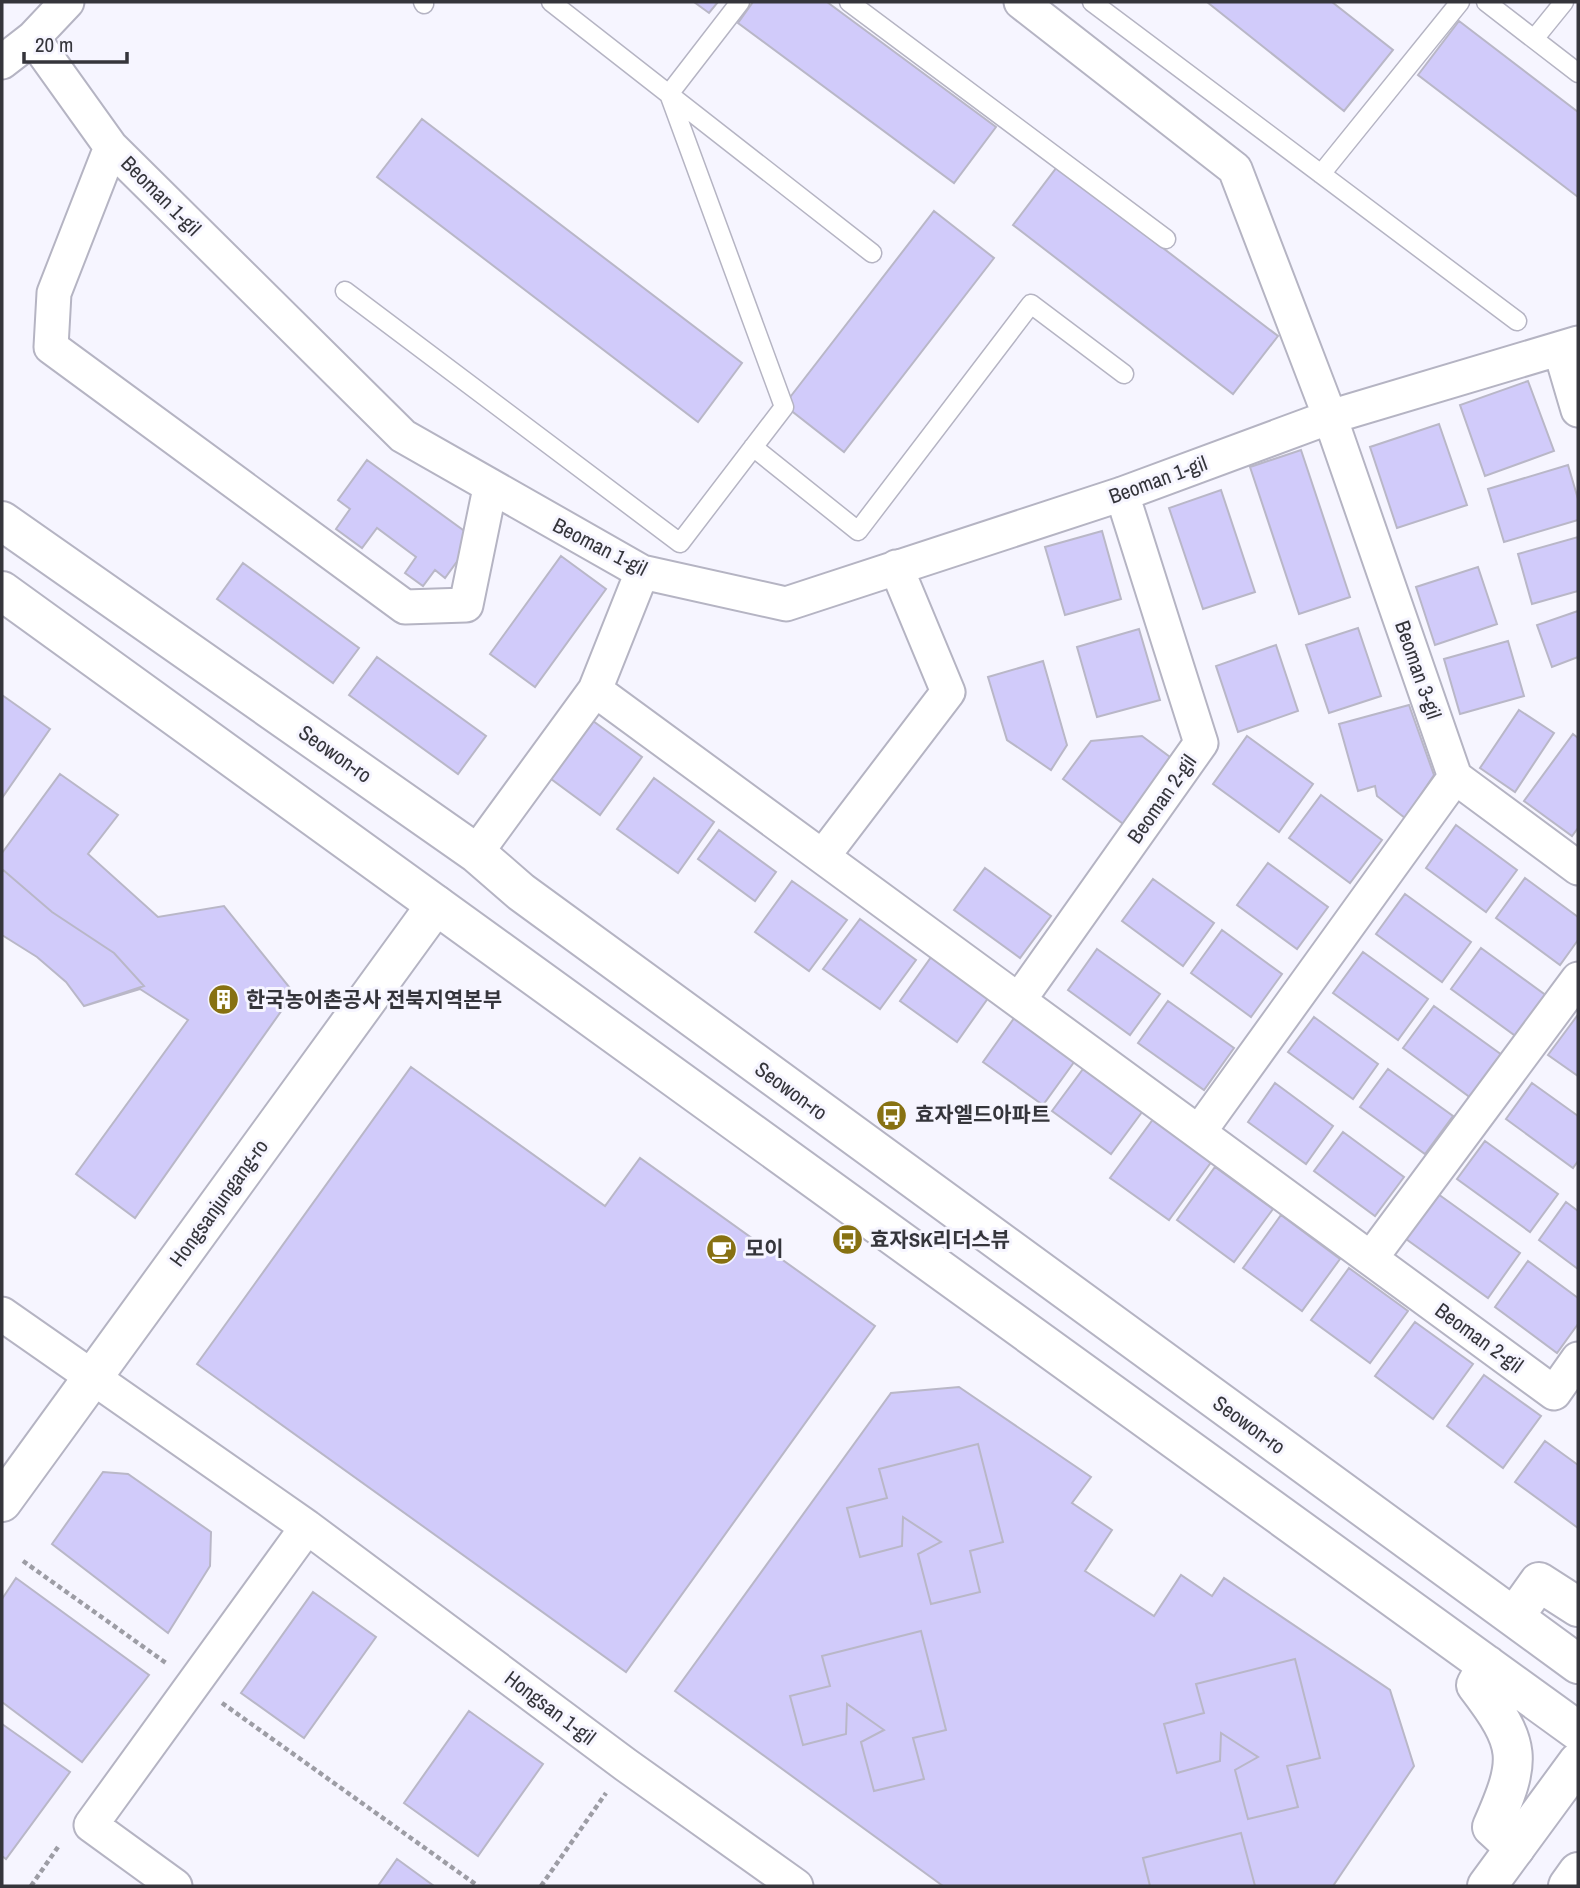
<svg xmlns="http://www.w3.org/2000/svg" width="1580" height="1888" font-family="'Archivo Narrow','Noto Sans KR',sans-serif">
	<rect width="100%" height="100%" fill="#f6f5ff"/>
	<path fill="#d1cbfa" stroke="#b9b7c7" stroke-width="2" d="M694,2H718L709,13Z
		M753,2H827L996,127L954,183L738,23Z
		M1207,2H1332L1393,50L1344,111Z
		M1459,21L1578,112V197L1418,75Z
		M422,119L742,363L698,422L377,177Z
		M1057,167L1278,336L1233,394L1013,225Z
		M934,211L994,258L844,452L784,405Z
		M1528,381L1554,451L1485,476L1460,405Z
		M1439,424L1467,505L1397,528L1370,447Z
		M1301,450L1350,597L1299,614L1250,467Z
		M367,460L474,538L445,578L435,570L423,586L405,573L416,557L377,528L362,548L336,529L350,509L338,500Z
		M1568,465L1578,499V520L1504,542L1488,489Z
		M1221,490L1255,592L1203,609L1169,508Z
		M1102,531L1121,599L1065,615L1045,547Z
		M1578,537V591L1532,604L1518,554Z
		M561,556L606,589L535,687L490,654Z
		M243,563L359,648L333,683L217,599Z
		M1478,567L1497,624L1435,645L1416,587Z
		M1578,611V657L1552,667L1537,625Z
		M1358,628L1381,696L1329,713L1306,645Z
		M1139,629L1160,700L1097,717L1077,647Z
		M1508,641L1524,696L1460,714L1444,659Z
		M1276,645L1298,711L1238,732L1216,666Z
		M377,657L486,736L458,774L349,695Z
		M1043,661L1067,745L1051,770L1007,740L988,677Z
		M2,695L50,729L2,798Z
		M1409,705L1434,775L1405,818L1377,796L1375,786L1358,791L1339,724Z
		M1519,710L1554,733L1515,792L1480,768Z
		M589,718L642,757L600,815L547,776Z
		M1573,734L1578,738V828L1572,836L1524,801Z
		M1142,736L1174,760L1126,826L1063,779L1091,741Z
		M1247,736L1313,784L1279,832L1213,784Z
		M60,774L118,815L88,854L158,917L224,906L294,993L135,1218L76,1174L188,1020L140,989L84,1006L66,982L37,957L2,935V853Z
		M654,778L714,822L678,873L617,829Z
		M1321,795L1382,840L1350,883L1289,838Z
		M1456,825L1517,870L1486,912L1426,868Z
		M719,830L776,872L755,901L698,859Z
		M1268,863L1328,907L1297,949L1237,905Z
		M985,868L1051,916L1020,958L954,910Z
		M2,869L52,912L114,953L144,986L84,1006L66,982L37,957L2,935Z
		M1525,878L1578,917V940L1560,965L1496,918Z
		M1153,879L1214,923L1183,966L1122,921Z
		M792,881L847,920L809,971L755,932Z
		M1405,894L1471,942L1442,982L1376,934Z
		M860,919L916,960L880,1009L823,969Z
		M1222,930L1282,974L1251,1017L1191,973Z
		M1481,948L1551,999L1521,1040L1451,989Z
		M1097,949L1160,994L1130,1035L1068,990Z
		M1363,952L1428,999L1398,1040L1333,993Z
		M934,953L991,994L957,1042L900,1001Z
		M1168,1001L1234,1048L1204,1090L1138,1043Z
		M1434,1006L1502,1055L1471,1098L1403,1048Z
		M1017,1014L1077,1058L1043,1105L983,1062Z
		M1577,1016L1578,1017V1076L1548,1055Z
		M1314,1017L1378,1064L1353,1099L1288,1052Z
		M1086,1065L1145,1108L1111,1154L1052,1111Z
		M411,1067L605,1206L640,1158L875,1326L626,1672L197,1364Z
		M1388,1069L1453,1116L1425,1154L1360,1107Z
		M1275,1083L1333,1126L1306,1164L1248,1122Z
		M1532,1083L1578,1116V1161L1573,1168L1506,1119Z
		M1154,1118L1212,1161L1169,1220L1110,1178Z
		M1343,1132L1404,1177L1375,1216L1314,1171Z
		M1485,1141L1558,1194L1530,1232L1457,1179Z
		M1215,1167L1273,1209L1234,1262L1177,1220Z
		M1438,1194L1520,1253L1488,1298L1406,1239Z
		M1566,1202L1578,1211V1269L1539,1240Z
		M1281,1215L1340,1259L1302,1311L1243,1268Z
		M1528,1261L1578,1298V1324L1557,1353L1495,1307Z
		M1349,1268L1408,1311L1370,1363L1311,1320Z
		M1415,1322L1473,1364L1433,1419L1375,1376Z
		M1484,1375L1541,1416L1503,1468L1447,1426Z
		M959,1387L1091,1477L1072,1503L1112,1530L1085,1571L1154,1616L1181,1575L1212,1596L1224,1578L1390,1690L1414,1766L1333,1886H943L675,1691L891,1393Z
		M1545,1441L1578,1465V1528L1515,1482Z
		M978,1444L1003,1542L970,1551L980,1592L931,1604L918,1554L941,1542L903,1517L902,1546L860,1557L847,1508L887,1498L879,1469Z
		M103,1472L128,1474L211,1532L210,1566L168,1633L52,1544Z
		M16,1578L149,1675L82,1762L2,1702V1599Z
		M313,1592L376,1637L304,1738L241,1693Z
		M921,1631L946,1730L913,1738L924,1779L874,1791L861,1742L884,1730L847,1704L846,1734L803,1745L790,1696L830,1686L822,1656Z
		M1295,1659L1320,1758L1287,1766L1298,1807L1248,1819L1235,1770L1258,1757L1221,1733L1220,1761L1177,1773L1164,1724L1204,1713L1196,1684Z
		M469,1711L543,1764L478,1856L404,1803Z
		M2,1724L70,1772L6,1859L2,1856Z
		M1241,1833L1255,1886H1150L1143,1858Z
		M397,1859L434,1886H378Z"/>
	<g fill="none" stroke-linecap="round" stroke-linejoin="round">
		<defs>
			<path id="service" d="M423,2L424,4
				M551,2L872,253
				M849,2L1166,239
				M1092,2L1517,321
				M1486,2L1578,73
				M1534,39L1564,2
				M1321,174L1460,2
				M345,291L680,543L784,407L669,94L740,2
				M753,447L858,531L1031,304L1124,374"/>
			<path id="minor" d="M1021,2L1235,169L1330,417L1455,777L1578,868
				M33,38L111,147L403,436L642,572L786,604L1122,494L1330,417L1578,343
				M2,62L33,38L67,2
				M111,147L54,293L51,347L405,607L466,605L490,488
				M1560,349L1578,410
				M595,690L1554,1393L1578,1359
				M476,853L595,690L642,572
				M823,856L948,692L896,567
				M1019,1000L1201,743L1122,494
				M1199,1132L1455,777
				M1371,1258L1578,979
				M2,1314L307,1527L626,1765L796,1886
				M175,1886L91,1825L307,1527"/>
			<path id="tertiary" d="M2,1502L436,905
				M1487,1886L1578,1762
				M1568,1886L1578,1872"/>
			<path id="secondary" d="M2,521L476,853L521,892L1578,1664
				M2,591L1578,1731
				M1514,1617L1539,1582L1578,1607
				M1487,1665L1476,1685C1522,1745 1522,1759 1492,1827L1515,1848"/>
		</defs>
		<use href="#service" stroke="#b5b4c3" stroke-width="21"/>
		<use href="#minor" stroke="#b5b4c3" stroke-width="37"/>
		<use href="#tertiary" stroke="#b5b4c3" stroke-width="42"/>
		<use href="#secondary" stroke="#b5b4c3" stroke-width="42"/>
		<path stroke="#9d9da5" stroke-width="4.5" stroke-dasharray="5 3.5" stroke-linecap="butt" d="M23,1561L166,1663
			M222,1703L478,1886
			M31,1886L58,1847
			M541,1886L606,1793"/>
		<use href="#service" stroke="#fff" stroke-width="18"/>
		<use href="#minor" stroke="#fff" stroke-width="33"/>
		<use href="#tertiary" stroke="#fff" stroke-width="38"/>
		<use href="#secondary" stroke="#fff" stroke-width="38"/>
	</g>
	<defs>
		<symbol id="building-disc" viewBox="-11 -11 22 22"><circle r="9.5" fill="#877112" stroke="#f6f5ff"/><path d="M-4-6H4V6H1V3H-1V6H-4ZM-2.5-4.3h1.7v1.8h-1.7ZM.8-4.3h1.7v1.8H.8ZM-2.5-1h1.7V.8h-1.7ZM.8-1h1.7V.8H.8Z" fill="#fff"/></symbol>
		<symbol id="bus-disc" viewBox="-11 -11 22 22"><circle r="9.5" fill="#877112" stroke="#f6f5ff"/><path d="M-5-6H5V4H4V6H2V4H-2V6H-4V4H-5ZM-3.5-4V0h7V-4ZM-3.5 1.2v1.5H-2V1.2ZM2 1.2v1.5H3.5V1.2Z" fill="#fff"/></symbol>
		<symbol id="cafe-disc" viewBox="-11 -11 22 22"><circle r="9.5" fill="#877112" stroke="#f6f5ff"/><path d="M-5.5-4.5H6V0H3Q3 3.5 0 3.5H-2.5Q-5.5 3.5-5.5 0ZM3-3.2v2h1.7v-2ZM-6 4.5H4V6H-6Z" fill="#fff"/></symbol>
	</defs>
	<g fill-rule="evenodd">
		<use href="#building-disc" x="206" y="982" width="35" height="35"/>
		<use href="#bus-disc" x="874" y="1098" width="35" height="35"/>
		<use href="#bus-disc" x="830" y="1222" width="35" height="35"/>
		<use href="#cafe-disc" x="704" y="1232" width="35" height="35"/>
	</g>
	<g text-anchor="middle" stroke-width="6" stroke-linejoin="round" paint-order="stroke">
		<g font-size="21" fill="#35353b" stroke="#f6f5ff">
			<text transform="translate(161 196) rotate(45)" y="7">Beoman 1-gil</text>
			<text transform="translate(1158 480) rotate(-20)" y="7">Beoman 1-gil</text>
			<text transform="translate(600 547) rotate(27)" y="7">Beoman 1-gil</text>
			<text transform="translate(1418 670) rotate(71)" y="7">Beoman 3-gil</text>
			<text transform="translate(335 754) rotate(35)" y="7">Seowon-ro</text>
			<text transform="translate(1162 799) rotate(-55)" y="7">Beoman 2-gil</text>
			<text transform="translate(791 1091) rotate(36)" y="7">Seowon-ro</text>
			<text transform="translate(219 1203) rotate(-54)" y="7">Hongsanjungang-ro</text>
			<text transform="translate(1479 1338) rotate(36)" y="7">Beoman 2-gil</text>
			<text transform="translate(1249 1425) rotate(36)" y="7">Seowon-ro</text>
			<text transform="translate(550 1708) rotate(37)" y="7">Hongsan 1-gil</text>
		</g>
		<g font-size="21" font-weight="bold" fill="#35353b" stroke="#f6f5ff" text-anchor="start">
			<text x="246" y="1007">한국농어촌공사 전북지역본부</text>
			<text x="915" y="1122">효자엘드아파트</text>
			<text x="870" y="1247">효자SK리더스뷰</text>
			<text x="745" y="1256">모이</text>
		</g>
	</g>
	<rect width="1580" height="1888" fill="none" stroke="#35353b" stroke-width="7"/>
	<path d="M24 52v10h103v-10" fill="none" stroke="#35353b" stroke-width="3.5"/>
	<text x="35" y="52" font-size="21" fill="#35353b" stroke="#f6f5ff" stroke-width="5" paint-order="stroke">20 m</text>
</svg>
